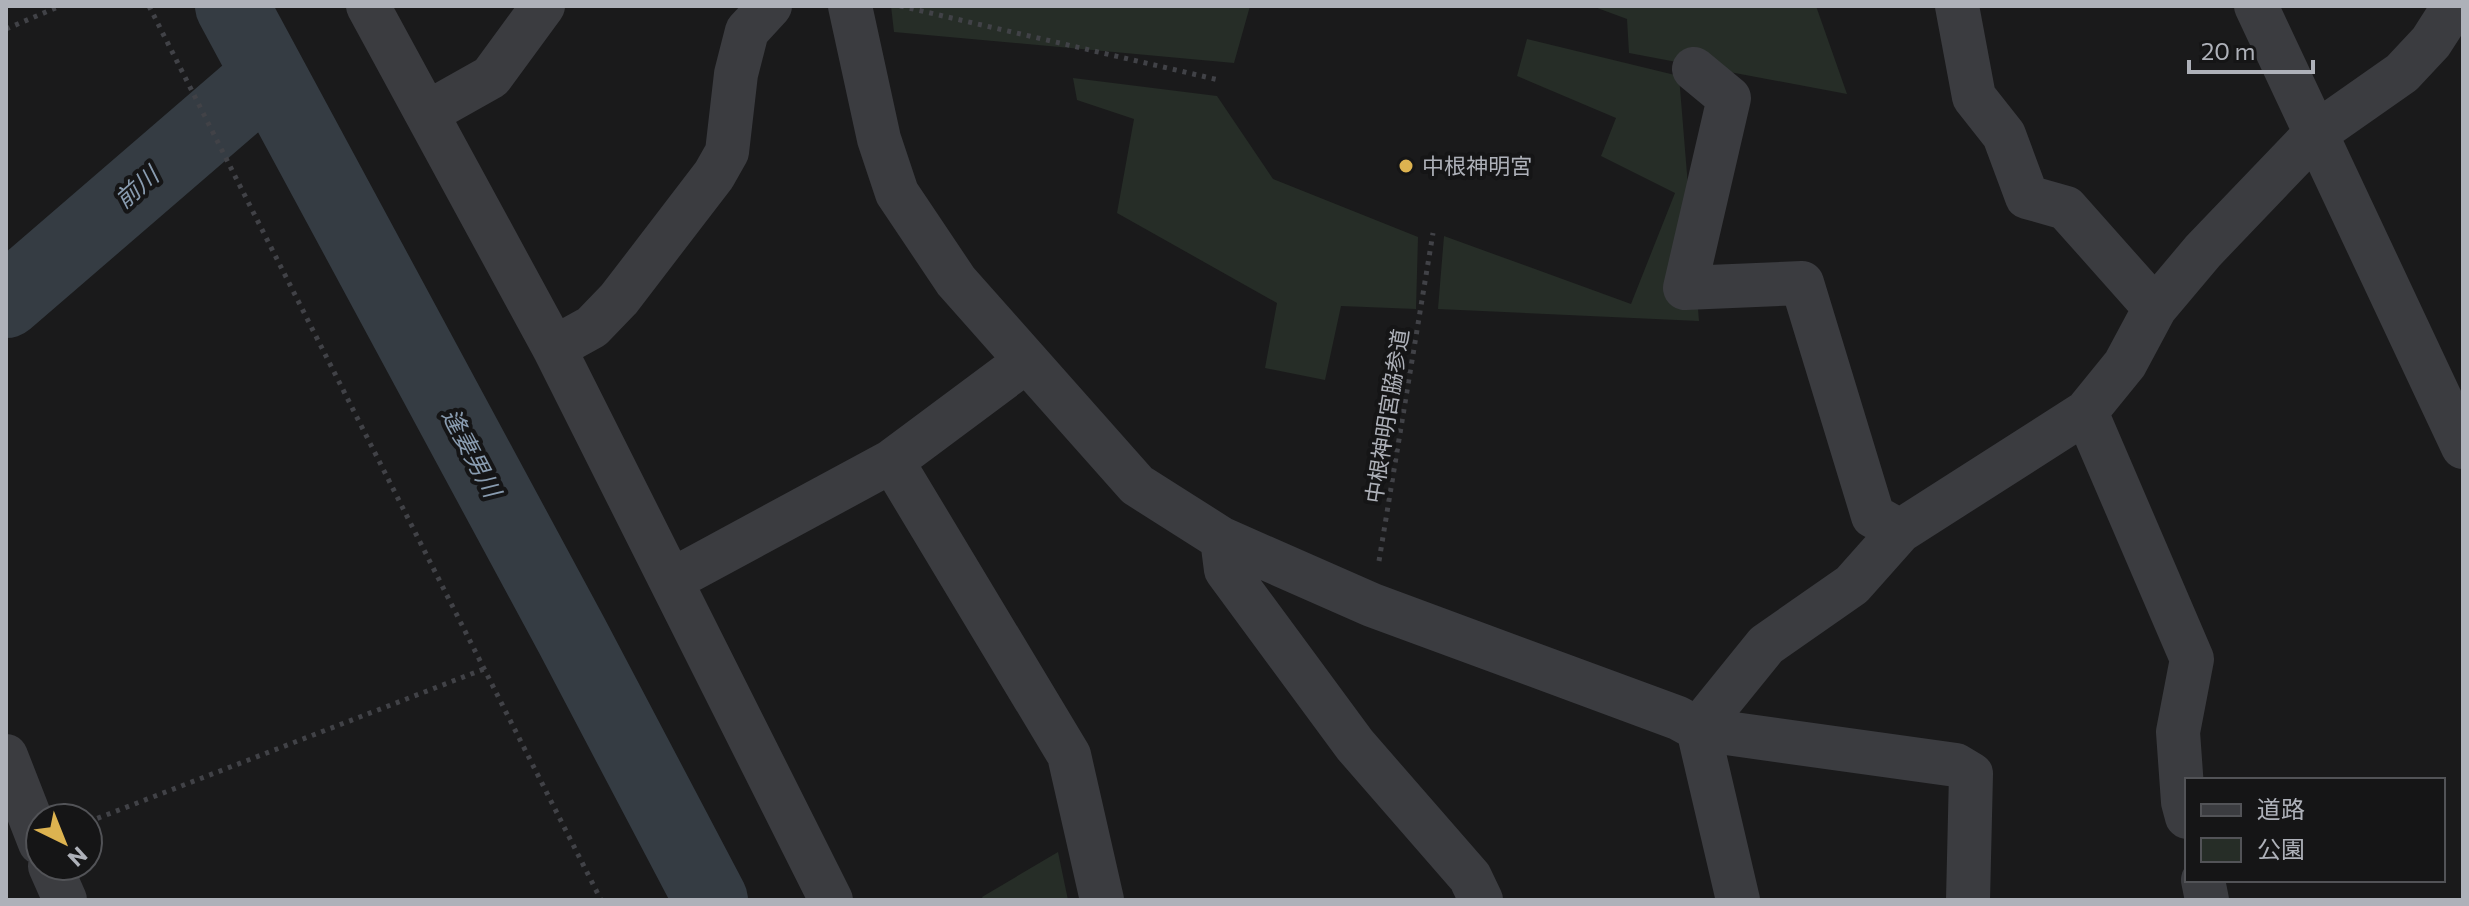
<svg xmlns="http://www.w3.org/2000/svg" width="2469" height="906" font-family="Commissioner,'Noto Sans JP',sans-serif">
	<rect width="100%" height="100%" fill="#1a1a1b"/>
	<path fill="#262d27" d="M891,6H1250L1234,63L894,32Z
		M1592,6H1816L1847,94L1629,53L1627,19Z
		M1527,39L1679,76L1699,321L1438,309L1444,236L1631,304L1675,193L1601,156L1616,118L1517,76Z
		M1073,78L1217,96L1273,179L1418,237L1416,309L1341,306L1325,380L1265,368L1277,303L1117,213L1134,119L1077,100Z
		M1058,852L1068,900H984L982,897Z"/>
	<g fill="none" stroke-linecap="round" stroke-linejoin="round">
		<path stroke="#353c43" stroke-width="74" d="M232,6L572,636L711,900
			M6,301L268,75"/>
		<path stroke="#414247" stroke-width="5" stroke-dasharray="4 6" stroke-linecap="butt" d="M149,6L601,900
			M900,6L1219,80
			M6,29L60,6
			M1379,561L1433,233
			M88,822L484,669"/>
		<path stroke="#3b3c40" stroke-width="44" d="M368,6L554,348L831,900
			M850,6L879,139L897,193L956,281L1137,485L1222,539L1372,605L1678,718L1698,729L1956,765L1971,774L1968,900
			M1957,6L1974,97L2004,135L2027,197L2066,208L2155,308
			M2256,6L2463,447
			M1694,69L1729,98L1685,288L1802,283L1873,516L1900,531
			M427,113L491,77L543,6
			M554,348L592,327L619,299L714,175L727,152L736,74L747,31L770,6
			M2086,412L2192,659L2178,732L2183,802L2187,817
			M892,461L1069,755L1102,900
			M1222,539L1226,570L1355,745L1470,877L1481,900
			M672,580L892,461L1025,362
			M1698,729L1766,645L1852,585L1900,531L2086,412L2125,364L2155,308L2203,251L2315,134L2402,73L2431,42L2454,6
			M1698,729L1738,900
			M6,756L40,843
			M50,866L65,900
			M2203,880L2207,900"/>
	</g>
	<circle fill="#ddb350" stroke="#151516" stroke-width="3" cx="1406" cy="166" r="8"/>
	<g text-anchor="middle" stroke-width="8" stroke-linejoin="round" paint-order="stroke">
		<g font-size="22" fill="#aeb1b9" stroke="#151516" text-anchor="start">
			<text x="1422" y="174">中根神明宮</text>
		</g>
		<g font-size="22" fill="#aeb1b9" stroke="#151516">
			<text transform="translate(1387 416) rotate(-81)" y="8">中根神明宮脇参道</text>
		</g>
		<g font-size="24" font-style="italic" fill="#899cb0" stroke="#151516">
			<text transform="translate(137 188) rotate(-41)" y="8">前川</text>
			<text transform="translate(471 453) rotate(62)" y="8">逢妻男川</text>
		</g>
	</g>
	<rect width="2469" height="906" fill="none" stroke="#aeb1b9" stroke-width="16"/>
	<rect x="2185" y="778" width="260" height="104" fill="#151516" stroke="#525357" stroke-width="2"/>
	<rect x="2201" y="804" width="40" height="12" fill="#3b3c40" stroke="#525357" stroke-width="2"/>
	<text x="2257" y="818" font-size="24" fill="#aeb1b9">道路</text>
	<rect x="2201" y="838" width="40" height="24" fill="#262d27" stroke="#525357" stroke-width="2"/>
	<text x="2257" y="858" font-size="24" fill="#aeb1b9">公園</text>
	<g transform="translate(64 842) rotate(137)"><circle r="38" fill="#151516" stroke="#525357" stroke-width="2"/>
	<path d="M0-6L14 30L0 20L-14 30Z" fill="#ddb350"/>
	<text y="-12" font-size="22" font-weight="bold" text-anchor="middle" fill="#aeb1b9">N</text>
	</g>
	<path d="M2189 60v12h124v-12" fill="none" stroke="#aeb1b9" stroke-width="4"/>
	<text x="2201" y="60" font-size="24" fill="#aeb1b9" stroke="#151516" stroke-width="6" paint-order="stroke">20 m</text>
</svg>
